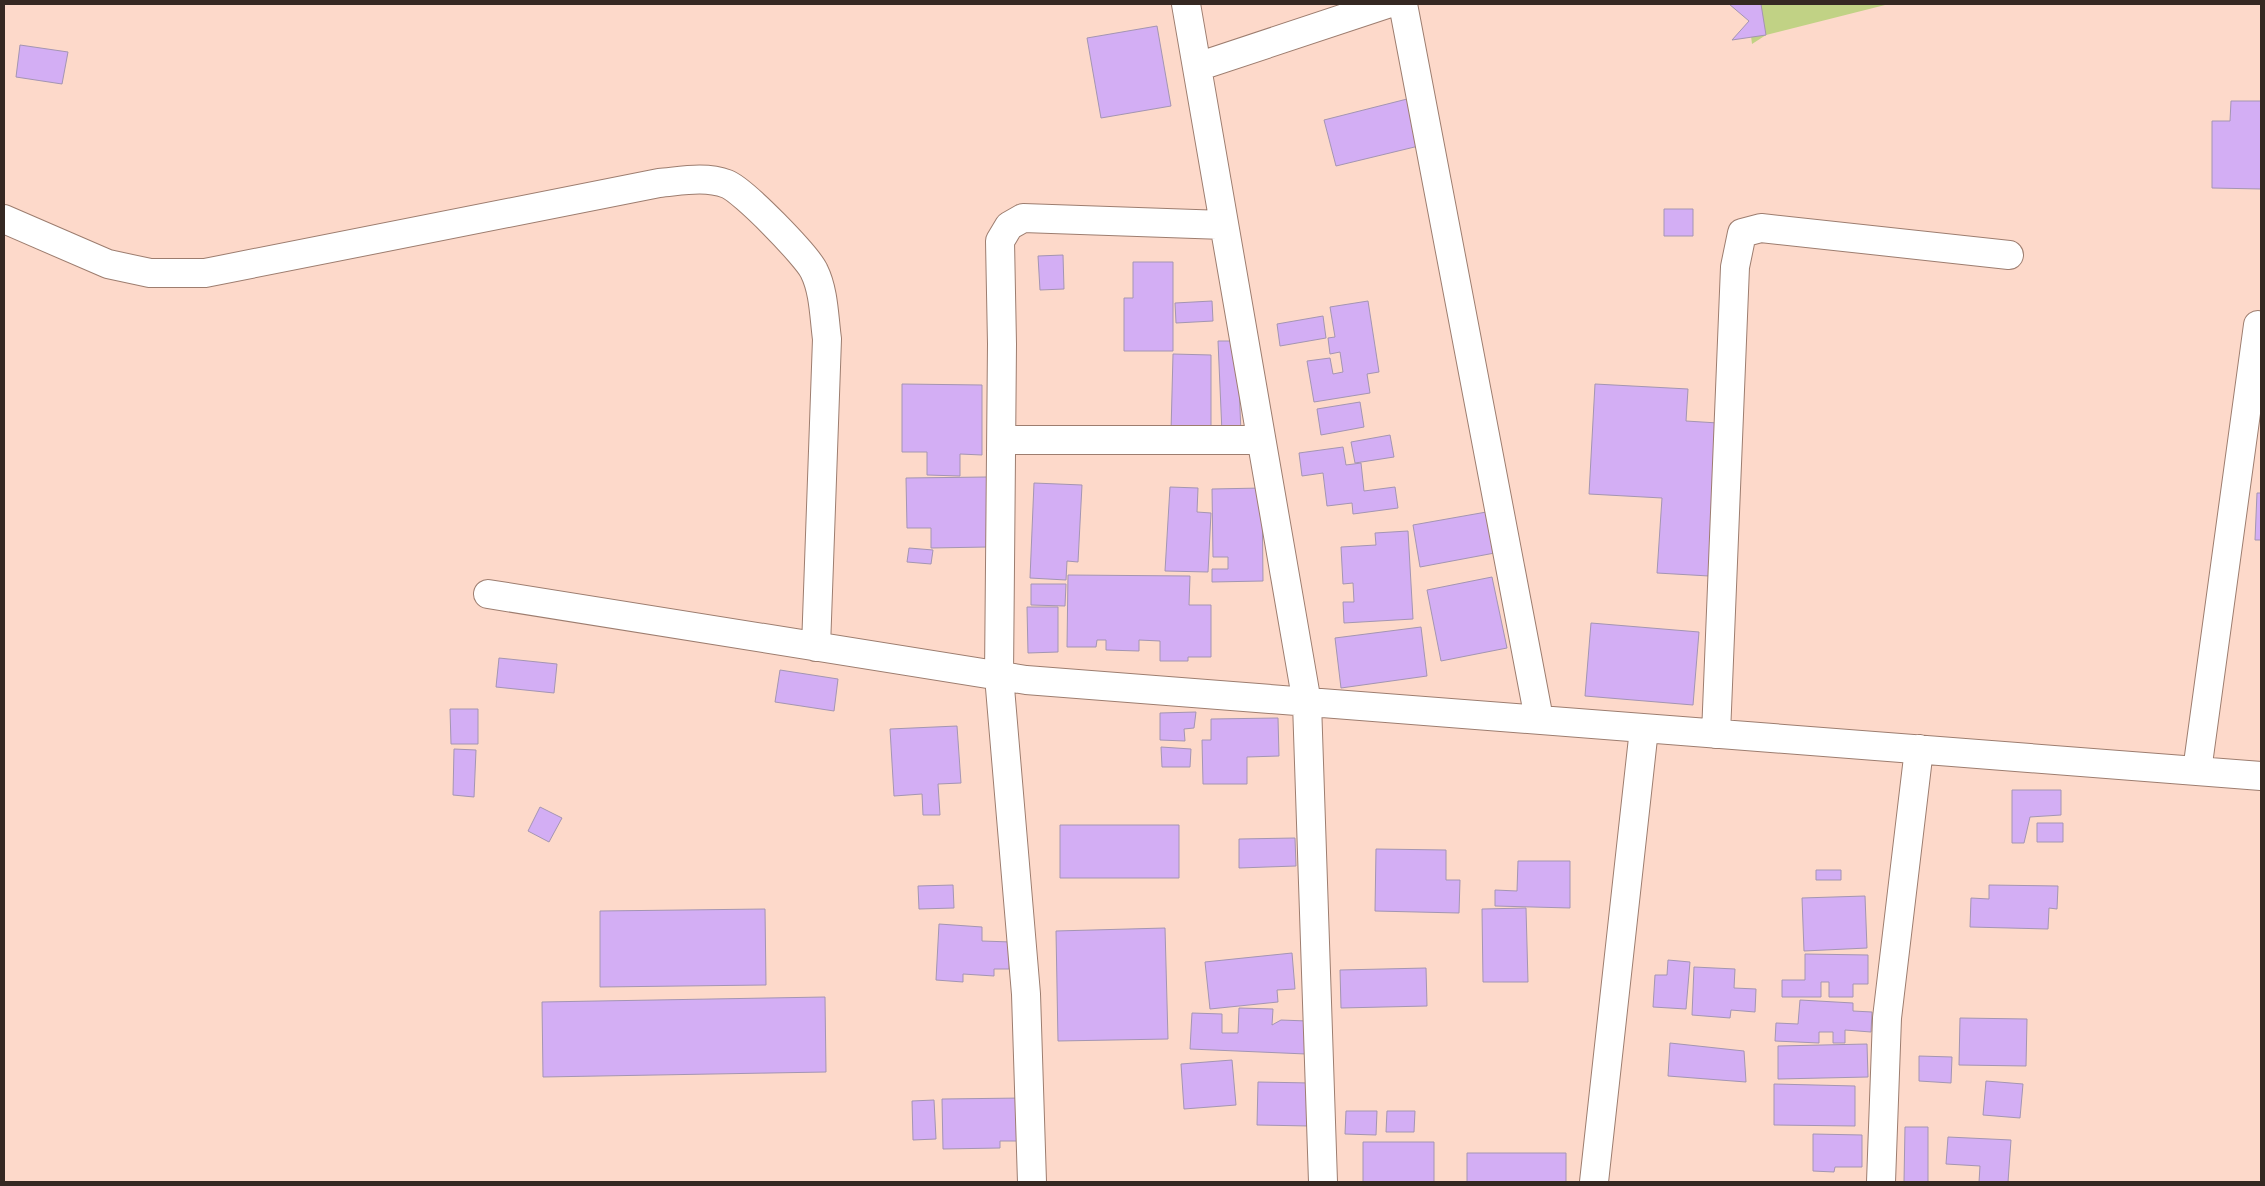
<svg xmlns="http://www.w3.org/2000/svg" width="2265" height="1186" font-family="Lato,sans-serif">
	<rect width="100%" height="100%" fill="#fdd9ca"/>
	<path fill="#c1d285" d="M1747,4H1889L1766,35L1752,44Z"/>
	<path fill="#d3aef4" stroke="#a495b2" d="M1729,4H1761L1766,35L1732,40L1749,21Z
		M1157,26L1171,106L1101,118L1087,38Z
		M20,45L68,52L62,84L16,77Z
		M1415,97L1427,144L1336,166L1324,120Z
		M2231,101H2261V189L2212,188V121H2230Z
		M1664,209H1693V236H1664Z
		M1063,255L1064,289L1040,290L1038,256Z
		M1133,262H1173V351H1124V298H1133Z
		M1212,301L1213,321L1176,323L1175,303Z
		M1368,301L1379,372L1367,374L1370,393L1314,402L1307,361L1330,358L1333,374L1343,372L1340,352L1330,354L1328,338L1335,337L1330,307Z
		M1323,316L1326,338L1280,346L1277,324Z
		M1218,341H1237L1241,432L1222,433Z
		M1173,354L1211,355V432H1171Z
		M902,384L982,385V455L960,454V476L927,475V452H902Z
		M1595,384L1688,389L1686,421L1718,423L1709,576L1657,573L1662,498L1589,494Z
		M1360,402L1364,427L1321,435L1317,409Z
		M1390,435L1394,457L1355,463L1351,442Z
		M1343,447L1346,465L1361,463L1364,491L1395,487L1398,508L1353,514L1352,503L1327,506L1323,473L1302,476L1299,453Z
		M987,477L988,547L931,548V528H907L906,478Z
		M1034,483L1082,485L1078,562L1067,561L1066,580L1030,578Z
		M1170,487L1198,488L1197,512L1211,513L1208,572L1165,571Z
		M1262,488L1263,581L1212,582V569H1228V557H1213L1212,489Z
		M2257,493H2261V540H2255Z
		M1492,511L1500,552L1420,567L1413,525Z
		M1408,531L1413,619L1344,623L1343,602H1354L1353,583L1343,584L1341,547L1376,545L1375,533Z
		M909,548L933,550L931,564L907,562Z
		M1068,575L1190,576L1189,605H1211V657H1188V661H1160V641L1139,640V651L1106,650V640H1097L1096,647H1067Z
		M1492,577L1507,648L1441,661L1427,590Z
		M1031,584H1066L1065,606L1031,605Z
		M1027,607H1058V652L1028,653Z
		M1591,623L1699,632L1693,705L1585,696Z
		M1421,627L1427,676L1341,688L1335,638Z
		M499,658L557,664L554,693L496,687Z
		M780,670L838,679L834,711L775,702Z
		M450,709H478V744H451Z
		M1196,712L1194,728L1184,729L1185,741L1160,740V713Z
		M1278,718L1279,756L1247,757V784H1203L1202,740H1211V719Z
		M957,726L961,783L938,784L940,815H923L922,794L894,796L890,729Z
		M1161,747L1191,749L1190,767H1162Z
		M454,749L476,750L474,797L453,795Z
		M2012,790H2061V815L2030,817L2024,843H2012Z
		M540,807L562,818L549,842L528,831Z
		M2037,823H2063V842H2037Z
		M1060,825H1179V878H1060Z
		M1295,838L1296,866L1239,868V839Z
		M1376,849L1446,850V880H1460L1459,913L1375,911Z
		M1518,861H1570V908L1495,906V890L1517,891Z
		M1816,870H1841V880H1816Z
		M953,885L954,908L919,909L918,886Z
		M1989,885L2058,886L2057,909L2049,908L2048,929L1970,927L1971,898L1989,899Z
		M1865,896L1867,948L1804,951L1802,898Z
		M1526,908L1528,982H1483L1482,909Z
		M765,909L766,985L600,987V911Z
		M939,924L982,927V941L1011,942L1009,969H994V976L963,974V982L936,980Z
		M1165,928L1168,1039L1058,1041L1056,931Z
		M1292,953L1295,989L1277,990L1278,1002L1210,1009L1205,962Z
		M1805,954L1868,955V984H1853V997H1829V982H1821V997H1782V980H1805Z
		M1668,960L1690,962L1686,1009L1653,1007L1655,975H1667Z
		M1694,967L1735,969L1734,988L1756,989L1755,1012L1731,1010L1730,1018L1692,1015Z
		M1426,968L1427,1006L1341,1008L1340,970Z
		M825,997L826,1072L543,1077L542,1002Z
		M1800,1000L1853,1003V1011L1872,1012L1871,1032L1845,1030V1043H1833V1032H1819V1043L1775,1041L1776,1023L1798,1024Z
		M1239,1008L1273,1009L1272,1025L1281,1020L1307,1021L1306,1054L1190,1049L1192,1013L1222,1014V1033H1238Z
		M1960,1018L2027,1019L2026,1066L1959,1065Z
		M1670,1043L1744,1051L1746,1082L1668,1076Z
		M1867,1044L1868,1077L1778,1079V1046Z
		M1919,1056L1952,1057L1951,1083L1919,1081Z
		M1232,1060L1236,1105L1184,1109L1181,1064Z
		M1986,1081L2023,1084L2020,1118L1983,1115Z
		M1258,1082L1310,1083L1309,1126L1257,1125Z
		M1774,1084L1855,1086V1126L1774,1125Z
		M1024,1098L1025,1141H1000V1148L943,1149L942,1099Z
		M934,1100L936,1139L913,1140L912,1101Z
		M1346,1111H1377L1376,1135L1345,1134Z
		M1387,1111H1415L1414,1132H1386Z
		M1905,1127H1928V1182H1904Z
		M1813,1134L1862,1135V1167H1835L1834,1172L1813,1171Z
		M1948,1137L2011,1140L2008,1182H1979L1980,1166L1946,1164Z
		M1363,1142H1434V1182H1363Z
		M1467,1153H1566V1182H1467Z"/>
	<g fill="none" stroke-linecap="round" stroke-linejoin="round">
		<defs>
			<path id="street" d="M1186,4L1307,703L1323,1182
				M1403,4L1539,719
				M1197,67L1387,4
				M4,219L108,264L150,273H205L659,183C682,181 705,176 727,184C743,190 807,256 814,271C824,291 824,317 827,339L816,647
				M1002,440H1261
				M488,594L1026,680L2261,776
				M1716,734L1735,267L1742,233L1761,228L2009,255
				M2197,771L2258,325
				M1032,1182L1026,994L999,676L1002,344L1000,241L1009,226L1023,218L1224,225
				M1594,1182L1644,729
				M1881,1182L1887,1018L1919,749"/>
		</defs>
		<use href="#street" stroke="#9d7d6f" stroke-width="30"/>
		<use href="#street" stroke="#fff" stroke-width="28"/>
	</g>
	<rect width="2265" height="1186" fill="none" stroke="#352822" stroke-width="10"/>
</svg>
